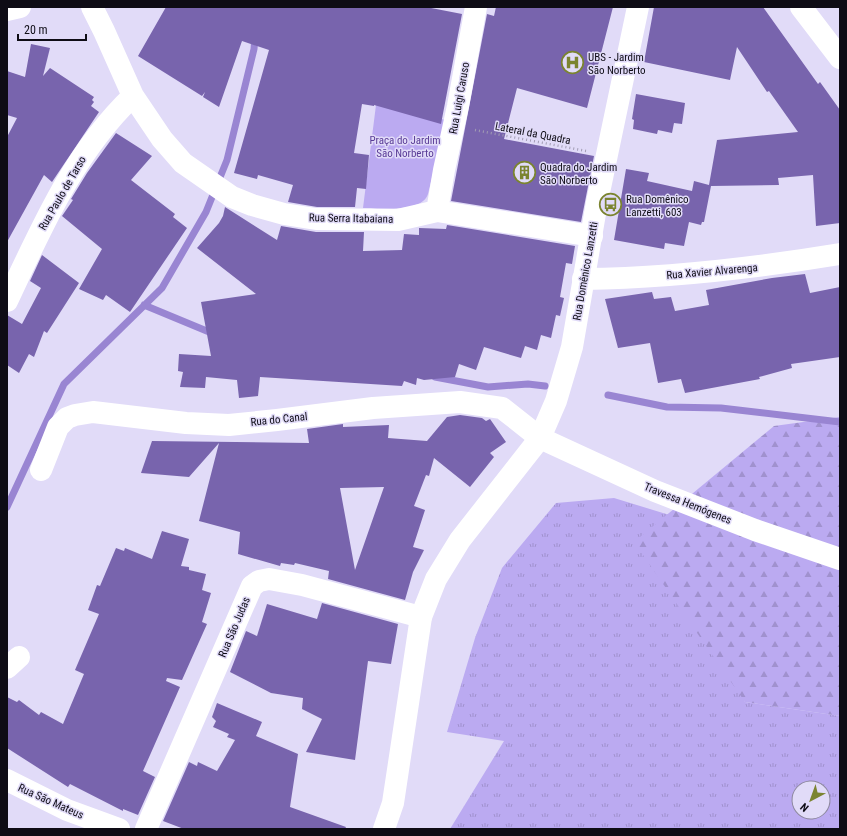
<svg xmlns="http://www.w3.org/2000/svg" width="847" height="836" font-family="'Roboto Condensed',sans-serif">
	<defs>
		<pattern id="grass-tufts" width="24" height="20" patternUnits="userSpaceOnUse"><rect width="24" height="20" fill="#bbaaf1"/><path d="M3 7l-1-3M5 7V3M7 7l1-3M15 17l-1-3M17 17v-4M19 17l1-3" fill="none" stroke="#a091ce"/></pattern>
		<pattern id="forest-firs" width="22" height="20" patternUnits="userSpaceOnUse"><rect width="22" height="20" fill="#bbaaf1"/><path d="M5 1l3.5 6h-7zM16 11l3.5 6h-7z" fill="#a091ce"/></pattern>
	</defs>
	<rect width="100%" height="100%" fill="#e1dbf8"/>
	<path fill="url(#grass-tufts)" fill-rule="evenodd" d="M614,498L689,521L745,702L840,716V829H450L504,741L447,732L475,638L502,568L556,503ZM799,788H823V812H799Z"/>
	<path fill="url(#forest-firs)" d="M840,417V716L745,702L634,542L774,426Z"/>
	<path fill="#bbaaf1" d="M376,105L446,120L428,194C422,213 380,208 363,208Z"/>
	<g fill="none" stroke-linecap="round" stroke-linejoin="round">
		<path stroke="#9985d2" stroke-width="7" d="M144,305L214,334
			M435,377L488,387L528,384L545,386
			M608,395L667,407L721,408L840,422
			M7,507L64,384L162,288L206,212L227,160L254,49L255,36"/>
	</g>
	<path fill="#7864ad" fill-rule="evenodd" d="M166,7H426L462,14L441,124L374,105V106L362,104L354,153L369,155L366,189L357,188L355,207H317L288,202L293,185L258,175L257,179L234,173L269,50L242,41L219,107L203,97L205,92L202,96L138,56Z
		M496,7H613L587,108L517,88L504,139L594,156L581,222L451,201L487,14L494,16Z
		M654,7H763L818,84L820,82L840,110V223L816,226L813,175L778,178L779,185L711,186L704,222H702L701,225L689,222L684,246L665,243L664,249L614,240L626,169L649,173L647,181L692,191L694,181L709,185L717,140L798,132L769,91L767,92L737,47L730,80L644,62Z
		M31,44L50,48L43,76L50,68L94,97L92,100L94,102L91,106L99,112L52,182L44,175L7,242V137L17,118L7,115V71L25,77Z
		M636,94L685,103L682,124L674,123L672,133L658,130L657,134L633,129L634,120L632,119Z
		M116,133L152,156L131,180L175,214L173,217L187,228L130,312L106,295L103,300L79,289L102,249L62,216L73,200L71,199L87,173Z
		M225,207L277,240L281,226L316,232H364L363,251L402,250L404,234L419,235V228L446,229L447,225L575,246L572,264L566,263L560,297L564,298L560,316L556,315L551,338L541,335L537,350L525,346L521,358L484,347L476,370L459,364L455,377L424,380L417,378L416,385L404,381L402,386L260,377L258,396L239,398L237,380L206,377L205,388L180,387L183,372L178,371L179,354L211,356L201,302L256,294L197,248L219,223L223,216Z
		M42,255L79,283L47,333L44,331L34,357L29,354L19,373L7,365V315L22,324L41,288L30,281Z
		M805,274L810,293L840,287V357L791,364L792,368L759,377L760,379L685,393L681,379L658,383L650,343L618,348L605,299L652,292L654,299L671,297L675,311L709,305L706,290L772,278Z
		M460,415L482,418L486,421L490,419L506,442L490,453L494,457L470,487L434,458L429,476L426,475L414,506L425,510L413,547L424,550L413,572L405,600L328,579L329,571L295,563L294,565L281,563L280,566L238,554L240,532L199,521L219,443L189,477L141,473L152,441L309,443L307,429L343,424V427L389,425L388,438L427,441L447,417ZM384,487L355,570L340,488Z
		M162,531L189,539L181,566L189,567V570L206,574L202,590L211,593L202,622L207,624L182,680L167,678L166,681L180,687L143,771L155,777L138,815L123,809V811L70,784L68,787L7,748V697L17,702L19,700L39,715L41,712L63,724L84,674L75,670L99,614L88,610L97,585L100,586L116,548L124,551L125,548L152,559Z
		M322,603L398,624L391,664L368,661L355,760L306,752L322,719L302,709L303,698L271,693L230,672L246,631L257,636L267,604L317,619Z
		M217,703L262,722L256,736L298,754L290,807L346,827L345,829H184L163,821L189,762L197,766L198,762L217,771L235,740L227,737L229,734L213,727L216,721L212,717Z"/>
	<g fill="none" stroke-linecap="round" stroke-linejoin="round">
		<path stroke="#a19cb3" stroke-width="2.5" stroke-dasharray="1 3" stroke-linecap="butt" d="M475,130L586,151"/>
		<path stroke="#fff" stroke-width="22" d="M92,7L104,31L133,96L162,139L183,163L232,197L252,205L284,214L316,219L398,220L437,211L592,236
			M801,7L840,58
			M7,10L20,7
			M437,211L444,170L458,106L476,7
			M583,279C670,278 755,268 840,254
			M7,301C41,229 74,152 133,96
			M41,470L58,427L67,418L75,415L93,412L186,423L229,425L277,420L373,408L460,402L502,408L540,438L655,491L755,530L840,559
			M7,668L19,657
			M7,780L67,810L119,829
			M146,829L252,586L259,581L269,579L302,585L421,617"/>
		<path stroke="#fff" stroke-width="22" d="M384,829L393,803L421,617L436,579L460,540L540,438L556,401L572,347L597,202L638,7"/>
	</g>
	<defs>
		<symbol id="hospital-ring" viewBox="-11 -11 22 22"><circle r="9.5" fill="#e1dbf8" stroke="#7b8430" stroke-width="1.5"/><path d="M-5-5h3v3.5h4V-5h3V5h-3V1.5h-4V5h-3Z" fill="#7b8430"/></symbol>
		<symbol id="building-ring" viewBox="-11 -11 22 22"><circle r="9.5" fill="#e1dbf8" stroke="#7b8430" stroke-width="1.5"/><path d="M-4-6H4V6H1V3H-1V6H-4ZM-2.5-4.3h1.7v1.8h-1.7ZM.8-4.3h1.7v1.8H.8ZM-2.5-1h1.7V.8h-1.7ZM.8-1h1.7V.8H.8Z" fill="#7b8430"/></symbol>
		<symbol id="bus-ring" viewBox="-11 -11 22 22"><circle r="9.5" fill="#e1dbf8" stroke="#7b8430" stroke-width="1.5"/><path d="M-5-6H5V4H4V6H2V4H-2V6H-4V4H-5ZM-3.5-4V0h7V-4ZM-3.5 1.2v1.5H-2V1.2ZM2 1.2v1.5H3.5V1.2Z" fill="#7b8430"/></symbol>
	</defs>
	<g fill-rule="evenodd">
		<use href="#hospital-ring" x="560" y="50" width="25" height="25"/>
		<use href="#building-ring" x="512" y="160" width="25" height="25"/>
		<use href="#bus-ring" x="598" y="192" width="25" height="25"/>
	</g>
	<g text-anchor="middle" stroke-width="3" stroke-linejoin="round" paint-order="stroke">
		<g font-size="11" fill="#0e0c15" stroke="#e1dbf8" text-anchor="start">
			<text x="588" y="61">UBS - Jardim<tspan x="588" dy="13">São Norberto</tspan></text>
			<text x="540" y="171">Quadra do Jardim<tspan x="540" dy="13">São Norberto</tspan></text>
			<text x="626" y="203">Rua Domênico<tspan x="626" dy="13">Lanzetti, 603</tspan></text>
		</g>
		<g font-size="11" fill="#0e0c15" stroke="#e1dbf8">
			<text transform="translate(459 98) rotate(-80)" y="4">Rua Luigi Caruso</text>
			<text transform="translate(533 133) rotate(11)" y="4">Lateral da Quadra</text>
			<text transform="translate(62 193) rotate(-60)" y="4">Rua Paulo de Tarso</text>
			<text transform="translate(351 218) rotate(1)" y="4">Rua Serra Itabaiana</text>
			<text transform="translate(585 271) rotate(-80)" y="4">Rua Domênico Lanzetti</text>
			<text transform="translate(712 271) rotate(-5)" y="4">Rua Xavier Alvarenga</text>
			<text transform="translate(279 419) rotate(-6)" y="4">Rua do Canal</text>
			<text transform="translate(688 503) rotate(22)" y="4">Travessa Hemógenes</text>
			<text transform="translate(234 627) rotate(-67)" y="4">Rua São Judas</text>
			<text transform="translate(51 801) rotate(24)" y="4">Rua São Mateus</text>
		</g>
		<g font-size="11" fill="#593b96" stroke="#e1dbf8">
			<text x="405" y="144">Praça do Jardim<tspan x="405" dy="13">São Norberto</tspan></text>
		</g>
	</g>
	<rect width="847" height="836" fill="none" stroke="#0e0c15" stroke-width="16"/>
	<g transform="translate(811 800) rotate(221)"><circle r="19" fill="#e1dbf8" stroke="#8d889d"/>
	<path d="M0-3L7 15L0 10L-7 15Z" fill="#7b8430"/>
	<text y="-6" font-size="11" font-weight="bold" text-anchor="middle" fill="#0e0c15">N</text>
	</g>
	<path d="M18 34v6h68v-6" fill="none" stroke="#0e0c15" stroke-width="2"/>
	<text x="24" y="34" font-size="12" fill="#0e0c15" stroke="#e1dbf8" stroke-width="3" paint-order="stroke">20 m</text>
</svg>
